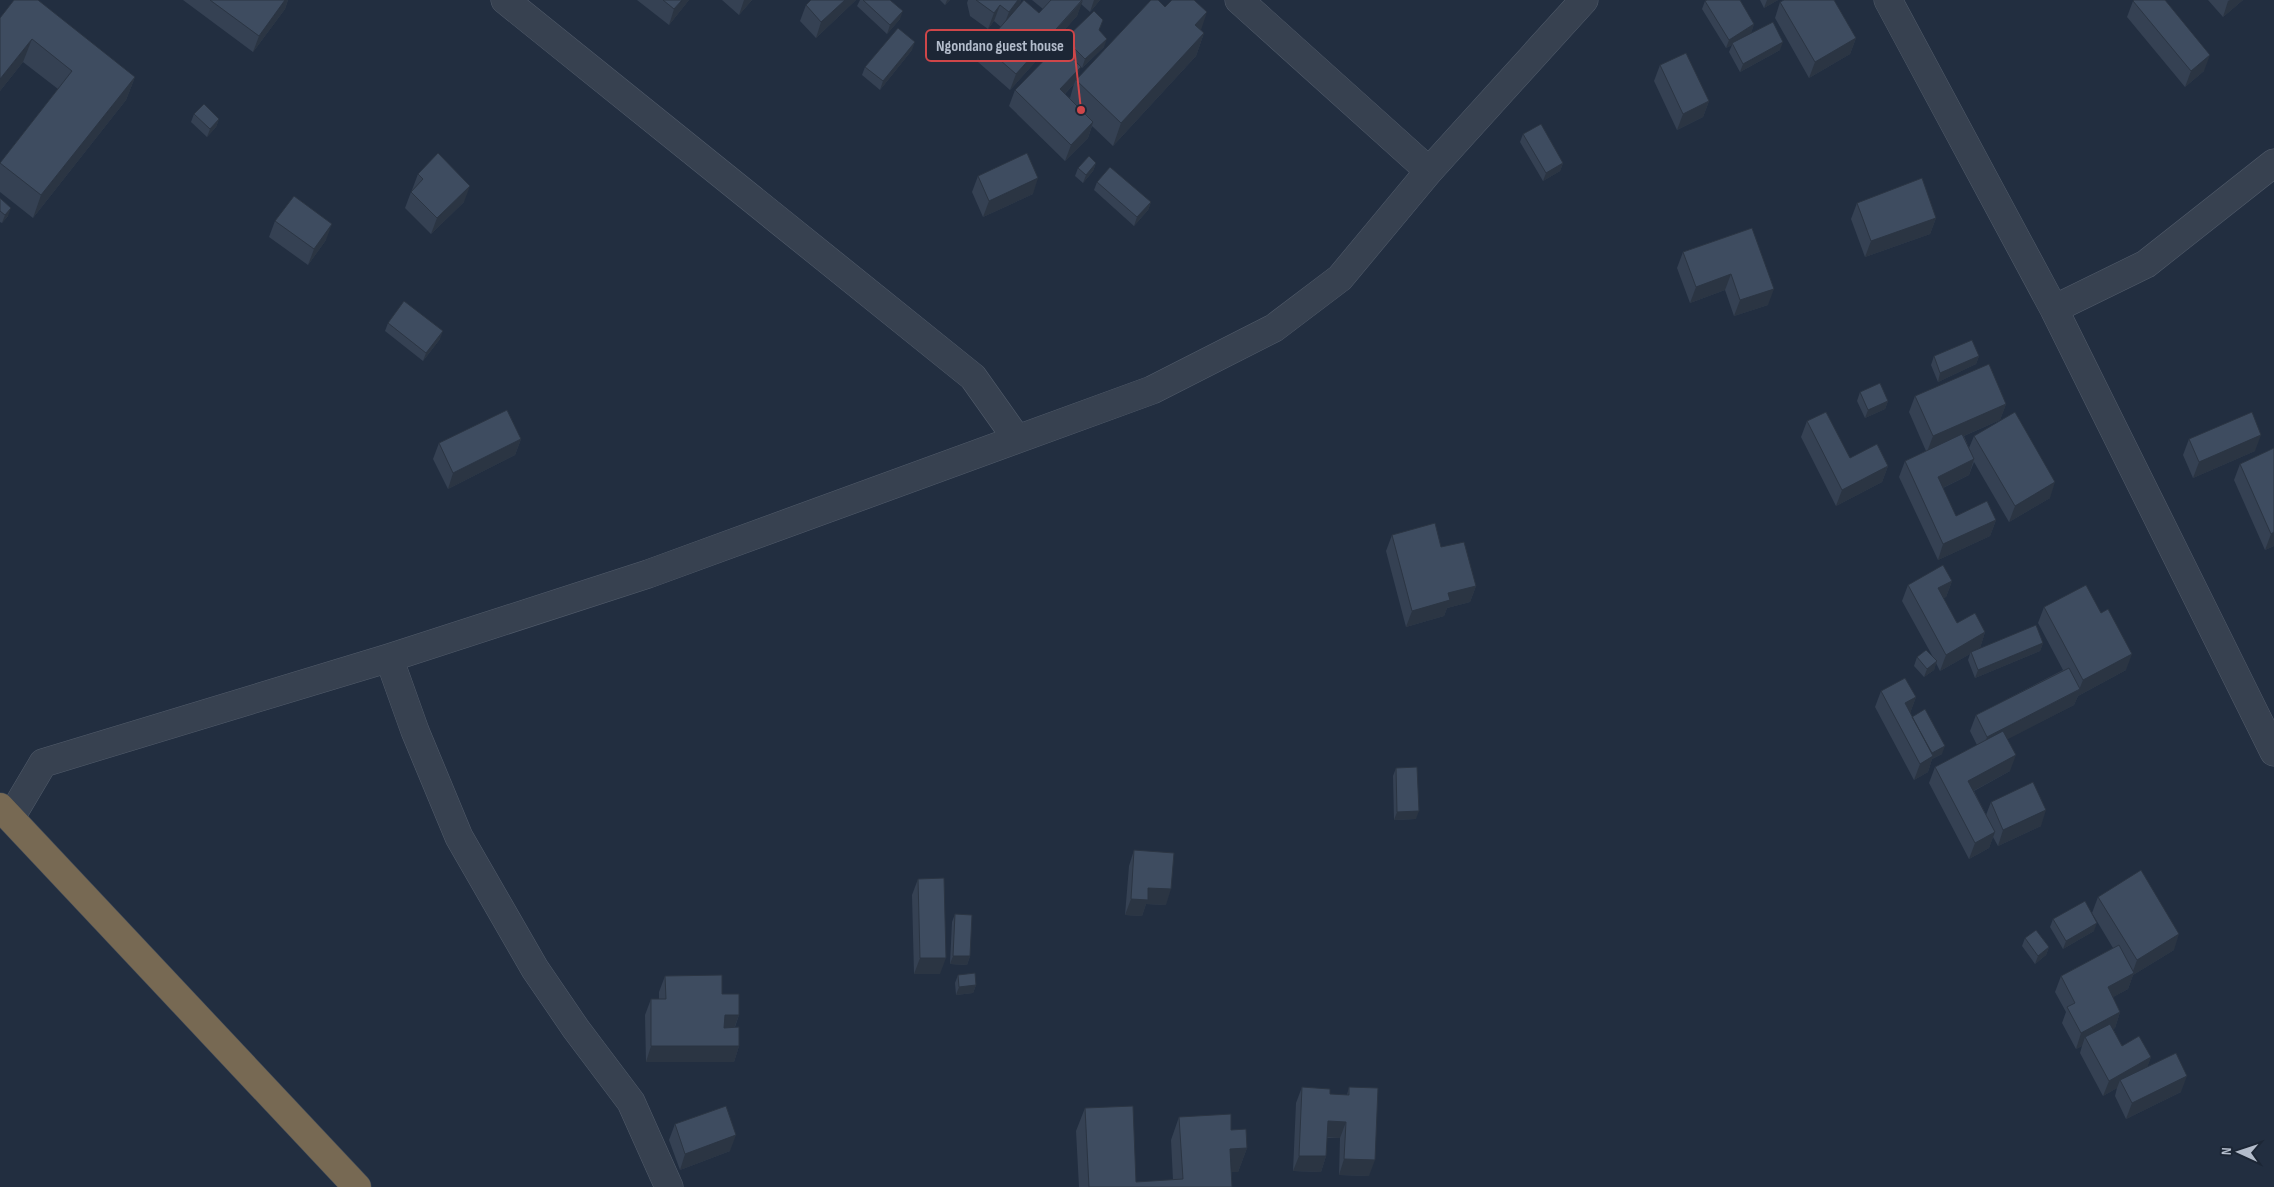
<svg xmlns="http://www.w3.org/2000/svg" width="2274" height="1187" font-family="'Sofia Sans Condensed',sans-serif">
	<rect width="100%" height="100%" fill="#222e40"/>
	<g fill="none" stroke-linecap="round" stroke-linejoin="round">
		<defs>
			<path id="street" d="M505,0L973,377L1017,439
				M1239,0L1429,171
				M1888,0L2054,309L2274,752
				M2054,309L2146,264L2274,163
				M389,658L415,731L459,837L535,969L576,1029L631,1102L669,1187
				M11,817L43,763L389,658L648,574L1152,390L1274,328L1340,278L1429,171L1584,0"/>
			<path id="highway" d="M0,807L357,1187"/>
		</defs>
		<use href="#street" stroke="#525c6b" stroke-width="29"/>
		<use href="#highway" stroke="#3f4958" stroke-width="29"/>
		<use href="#street" stroke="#374150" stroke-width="28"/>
		<use href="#highway" stroke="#776953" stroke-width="28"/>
	</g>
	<path fill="#354153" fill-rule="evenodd" d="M183,0H288L285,9L253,52Z
		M637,0H689L669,25Z
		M722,0H752L739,15Z
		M856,0L816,38L800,21L806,5Z
		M860,0H890L900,19L887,34L857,6Z
		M940,0H950L945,5Z
		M968,0H1021L1019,6L1039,13L1043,9L1032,0H1100L1090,12L1081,4L1077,16L1010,90L978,62L984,46L1001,27L994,21L988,29L970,16L967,3Z
		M1760,0H1778L1764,8Z
		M2208,0H2243L2223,17Z
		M1705,1L1754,24L1751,33L1744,37L1780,50L1740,72L1729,52L1732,45L1726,48L1702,9Z
		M2133,1L2204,71L2185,87L2127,17Z
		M1780,2L1856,38L1850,54L1809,78L1775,18Z
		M1165,7L1201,30L1204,33L1196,56L1113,146L1092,126L1088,138L1065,161L1009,106L1015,90L1077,79ZM1074,84L1070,98L1065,94Z
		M0,18L135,77L126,100L33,218L0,192V163L58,89L23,62L0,91Z
		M1099,31L1104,47L1082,68L1062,47L1065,39Z
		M912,50L880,90L862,75L865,67Z
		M1660,65L1709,101L1703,117L1677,130L1654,81Z
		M194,114L219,119L216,127L207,137L191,122Z
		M1523,134L1563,163L1560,171L1543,181L1520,142Z
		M1096,163L1093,171L1083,183L1075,176L1078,168Z
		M418,174L464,202L431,234L405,208L411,192L412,190Z
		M978,176L1033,194L983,217L972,192Z
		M1097,182L1151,202L1148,210L1134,226L1094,190Z
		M0,198L8,216L2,223L0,222Z
		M1857,203L1936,218L1930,234L1865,257L1851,219Z
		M275,221L326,240L308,265L269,237Z
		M1752,228L1768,305L1734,316L1725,290L1690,303L1677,268L1683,252Z
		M388,323L440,339L423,361L385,331Z
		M1934,356H1979L1976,364L1938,382L1931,365Z
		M1860,392L1888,401L1885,409L1865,418L1857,401Z
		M1915,396L2006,404L2000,420L1964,436L1969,448L1974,436L2050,498L2009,522L1974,462L1969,475L1943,488L1956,516L1996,520L1990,536L1938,560L1899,477L1905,461L1926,451L1909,412Z
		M1807,421L1850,458L1888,466L1882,482L1836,506L1801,437Z
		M521,439L515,455L448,489L433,459L439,443Z
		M2189,439L2255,451L2193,478L2183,455Z
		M2274,448V546L2265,550L2234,480L2240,464Z
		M1392,535L1441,547L1476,586L1470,602L1447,608L1444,616L1406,627L1386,551Z
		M1952,581L1946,597L1943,598L1957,623L1985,632L1980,648L2043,643L2040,651L1975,678L1968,660L1970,654L1940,671L1936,663L1934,670L1924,677L1914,666L1917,657H1933L1902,601L1908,585Z
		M2044,607L2126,670L2078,696L2074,705L2007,739L2010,771L1974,791L1986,815L1991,802L2041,826L1998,846L1993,837L1989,848L1969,859L1929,783L1935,767L1977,745L1970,731L1976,715L2063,670L2038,623Z
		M1881,691L1916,697L1910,713L1912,717L1942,754L1932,759L1928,772L1914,780L1875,707Z
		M1396,768L1416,819L1394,820L1393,776Z
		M1134,850L1166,905L1146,904L1142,916L1125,915L1129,866Z
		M918,879L940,974H914L912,895Z
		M2098,897L2174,950L2133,975L2128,989L2113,997L2120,1012L2115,1028L2113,1029L2122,1046L2151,1057L2147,1067L2181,1092L2126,1119L2115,1096L2117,1088L2103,1096L2080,1053L2082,1046L2076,1049L2062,1023L2066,1012L2055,992L2061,976L2113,948L2092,913Z
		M955,914L970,956L967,965L950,964L952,922Z
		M2053,919L2094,931L2063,949L2050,927Z
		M2025,938L2049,947L2046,955L2035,964L2022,946Z
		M958,975L976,985L973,993L956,995L955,983Z
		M665,976L722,994L739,1015L735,1027L739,1046L734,1062H646L645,1015L651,999H659V992Z
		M1302,1087L1330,1094L1347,1095L1349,1087L1369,1176L1339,1175L1340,1138H1327L1326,1156L1321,1172L1293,1171L1296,1103Z
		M1085,1108L1136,1182L1173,1180L1171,1140L1179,1117L1231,1130L1247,1148L1238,1172H1231L1232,1187H1079L1076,1131Z
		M675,1124L730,1151L680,1170L669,1140Z"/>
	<path fill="#2b3543" d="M285,0H288L285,9L253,52L259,36Z
		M682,0H689L669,25L674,9Z
		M744,0H752L739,15Z
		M845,0H856L816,38L821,22Z
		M947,0H950L945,5Z
		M1018,0H1021L1019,7L1003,28L1009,12Z
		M1083,0L1077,16L1010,90L1016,74Z
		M1094,0H1100L1090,12Z
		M1767,0H1778L1764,8Z
		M2230,0H2243L2223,17L2228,1Z
		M1000,5L994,21L988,29L994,13Z
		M903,11L900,19L887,34L890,25Z
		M1207,12L1199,36L1195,25Z
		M1754,24L1751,33L1732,44V43V45L1726,48L1729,40Z
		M1204,33L1196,56L1113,146L1121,123Z
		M1856,38L1850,54L1809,78L1815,62Z
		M32,39L23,62L0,91V79Z
		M1107,39L1104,47L1082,68L1085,59Z
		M915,42L912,50L880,90L883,81Z
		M1783,42L1780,50L1740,72L1743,64Z
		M2210,55L2204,71L2185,87L2191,71Z
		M1081,67L1074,84L1054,105L1060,89Z
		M135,77L126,100L33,218L41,195Z
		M1709,101L1703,117L1677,130L1683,114Z
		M219,119L216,127L207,137L210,129Z
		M1093,122L1088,138L1065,161L1071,145Z
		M1096,163L1093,171L1083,183L1086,175Z
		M1563,163L1560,171L1543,181L1546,173Z
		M1038,178L1033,194L983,217L989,201Z
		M470,186L464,202L431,234L437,218Z
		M1151,202L1148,210L1134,226L1137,217Z
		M11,208L8,216L2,223L5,215Z
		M1936,218L1930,234L1865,257L1871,241Z
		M332,224L326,240L308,265L314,249Z
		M1731,274L1725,290L1690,303L1696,287Z
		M1774,289L1768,305L1734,316L1740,300Z
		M443,331L440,339L423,361L426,353Z
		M1979,356L1976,364L1938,382L1940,373Z
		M1888,401L1885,409L1865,418L1868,410Z
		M2006,404L2000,420L1927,452L1933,436Z
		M2261,435L2255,451L2193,478L2199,462Z
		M521,439L515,455L448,489L453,473Z
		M1974,459L1969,475L1932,493L1938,477Z
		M1888,466L1882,482L1836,506L1842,490Z
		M2055,482L2050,498L2009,522L2015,506Z
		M1996,520L1990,536L1938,560L1943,544Z
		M2274,532V546L2265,550L2271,534Z
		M1952,581L1946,597L1932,604L1938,588Z
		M1476,586L1470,602L1447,608L1444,616L1406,627L1412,611L1448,593Z
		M1985,632L1980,648L1971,652L1970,654L1940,671L1946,655Z
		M2043,643L2040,651L1975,678L1978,670Z
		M2132,654L2126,670L2078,696L2074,705L1981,753L1987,737L2079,690L2083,680Z
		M1937,661L1934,670L1924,677L1927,669Z
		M1916,697L1910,713L1905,703Z
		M1945,746L1942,754L1932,759L1928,772L1914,780L1920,764L1929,755Z
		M2016,755L2010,771L1962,797L1968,781Z
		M2046,810L2041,826L1998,846L2003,830Z
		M1419,811L1416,819L1394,820L1397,812Z
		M1995,832L1989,848L1969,859L1975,843Z
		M1148,888L1171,889L1166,905L1146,904L1142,916L1125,915L1131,899Z
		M2097,923L2094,931L2063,949L2066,941Z
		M2179,934L2174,950L2133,975L2128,989L2102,1003L2108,987L2132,974L2137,960Z
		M2049,947L2046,955L2035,964L2038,956Z
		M953,956H970L967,965L950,964Z
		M920,958H946L940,974H914Z
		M976,985L973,993L956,995L959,987Z
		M2120,1012L2115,1028L2088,1042L2085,1037L2082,1046L2076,1049L2081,1033Z
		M725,1015H739L733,1031L719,1030Z
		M651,1046H739L734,1062H646Z
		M2151,1057L2145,1073L2120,1080L2117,1088L2103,1096L2109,1081Z
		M2187,1076L2181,1092L2126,1119L2132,1103Z
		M1328,1121L1346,1122L1340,1138L1322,1137Z
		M736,1135L730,1151L680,1170L685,1154Z
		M1247,1148L1238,1172H1221L1230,1149Z
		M1299,1156H1326L1321,1172L1293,1171Z
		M1344,1159L1375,1160L1369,1176L1339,1175Z"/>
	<path fill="#3e4c60" stroke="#2b3543" d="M14,0H38L135,77L41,195L0,163L72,71L32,39L0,79V18Z
		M210,0H285L259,36Z
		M663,0H682L674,9Z
		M811,0H845L821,22L806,5Z
		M863,0H890L903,11L890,25Z
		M976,0H1018L1009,12L1000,5L994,13Z
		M1024,0L1039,13L1051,0H1082L1016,74L984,46Z
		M1151,0H1158L1165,7L1172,0H1194L1207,12L1195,25L1204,33L1121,123L1076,80Z
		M1707,0H1740L1754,24L1729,40L1705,1Z
		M1784,0H1834L1856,38L1815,62L1780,2Z
		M2134,0H2165L2210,55L2191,71L2133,1Z
		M1094,11L1103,20L1099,30L1107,39L1085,59L1065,39Z
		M1773,22L1783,42L1743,64L1732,43Z
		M898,28L915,42L883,81L865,67Z
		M1059,45L1081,67L1060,89L1093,122L1071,145L1015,90Z
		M1686,53L1709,101L1683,114L1660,65Z
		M204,104L219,119L210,129L194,114Z
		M1541,124L1563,163L1546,173L1523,134Z
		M438,153L470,186L437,218L411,192L423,179L418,174Z
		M1027,153L1038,178L989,201L978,176Z
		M1089,156L1096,163L1086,175L1078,168Z
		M1110,167L1151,202L1137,217L1097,182Z
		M1922,178L1936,218L1871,241L1857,203Z
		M294,196L332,224L314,249L275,221Z
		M0,198L11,208L5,215L0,211Z
		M1752,228L1774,289L1740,300L1731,274L1696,287L1683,252Z
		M404,301L443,331L426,353L388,323Z
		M1972,340L1979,356L1940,373L1934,356Z
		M1989,364L2006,404L1933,436L1915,396Z
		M1880,383L1888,401L1868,410L1860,392Z
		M507,410L521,439L453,473L439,443Z
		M1826,412L1850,458L1877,444L1888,466L1842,490L1807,421Z
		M2015,412L2055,482L2015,506L1974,436Z
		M2252,412L2261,435L2199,462L2189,439Z
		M1962,434L1974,459L1938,477L1956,516L1987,501L1996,520L1943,544L1905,461Z
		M2274,448V532L2271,534L2240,464Z
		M1435,523L1441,547L1464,542L1476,586L1448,593L1450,600L1412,611L1392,535Z
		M1943,565L1952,581L1938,588L1957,623L1975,613L1985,632L1946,655L1908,585Z
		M2086,585L2101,613L2108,609L2132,654L2083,680L2044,607Z
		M2036,625L2043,643L1978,670L1971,652Z
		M1926,650L1937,661L1927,669L1917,657Z
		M2069,668L2080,689L1987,737L1976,715Z
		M1905,678L1916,697L1905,703L1933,756L1920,764L1881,691Z
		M1925,709L1945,746L1932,753L1912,717Z
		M2003,731L2016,755L1968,781L1995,832L1975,843L1935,767Z
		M1417,767L1419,811L1397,812L1396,768Z
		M2033,782L2046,810L2003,830L1991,802Z
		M1134,850L1174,853L1171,889L1148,888V900L1131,899Z
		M2141,870L2179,934L2137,960L2098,897Z
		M944,878L946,958H920L918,879Z
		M2085,901L2097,923L2066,941L2053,919Z
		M955,914L972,915L970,956H953Z
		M2036,930L2049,947L2038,956L2025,938Z
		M2119,945L2134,973L2108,987L2120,1012L2081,1033L2067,1007L2075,1003L2061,976Z
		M975,973L976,985L959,987L958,975Z
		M722,975V994H739V1015H725L724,1028L739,1027V1046H651V999H666L665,976Z
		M2110,1024L2122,1046L2139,1036L2151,1057L2109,1081L2085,1037Z
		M2176,1053L2187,1076L2132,1103L2120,1080Z
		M1302,1087L1330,1089V1094L1349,1095V1087L1378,1088L1375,1160L1344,1159L1346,1122L1328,1121L1326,1156H1299Z
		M726,1106L736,1135L685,1154L675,1124Z
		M1133,1106L1136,1182L1183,1179L1179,1117L1231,1114V1130L1246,1129L1247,1148L1230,1149L1232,1187H1089L1085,1108Z"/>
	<path fill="none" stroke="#cf4649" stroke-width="2" d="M1081 110L1074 46"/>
	<circle fill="#cf4649" stroke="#1c2635" stroke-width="2" cx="1081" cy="110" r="5"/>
	<rect fill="#1c2635" stroke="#cf4649" stroke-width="2" x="926" y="30" width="148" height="31" rx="5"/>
	<g font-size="16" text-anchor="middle" font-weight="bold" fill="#b3bccb">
		<text x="1000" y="51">Ngondano guest house</text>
	</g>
	<g transform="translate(2239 1152) rotate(273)" stroke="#1c2635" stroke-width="4" paint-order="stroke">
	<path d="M0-4L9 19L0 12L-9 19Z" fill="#b3bccb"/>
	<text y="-8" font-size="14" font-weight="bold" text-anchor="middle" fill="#b3bccb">N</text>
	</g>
</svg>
